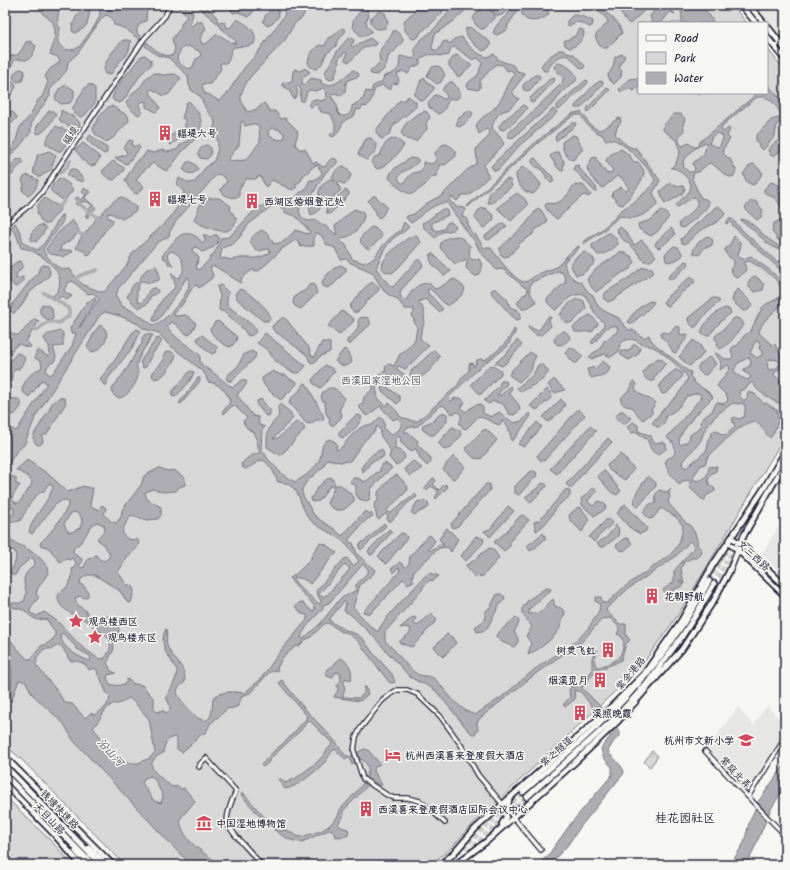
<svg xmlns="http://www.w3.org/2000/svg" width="790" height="870" font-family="Kalam,'LXGW WenKai TC',sans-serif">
	<rect width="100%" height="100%" fill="#f6f6f2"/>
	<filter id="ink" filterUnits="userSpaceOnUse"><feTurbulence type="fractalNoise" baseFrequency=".025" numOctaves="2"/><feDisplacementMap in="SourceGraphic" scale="8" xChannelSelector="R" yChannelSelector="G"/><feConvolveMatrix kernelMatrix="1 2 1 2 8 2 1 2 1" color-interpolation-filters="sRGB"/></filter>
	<g filter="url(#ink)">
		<path fill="#e6e6e4" d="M753,5H785V33L779,35L777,34Z
			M785,516V578L762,554Z
			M768,706L785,726V732L751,786L746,789L707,748L738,707L754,726L760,714Z"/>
		<path fill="#d7d7d7" stroke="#7c7c89" d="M5,5H732L747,23H639V93H767V48L785,71V436L678,615L639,669L473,824L451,848L430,865H125L20,758L5,745Z
			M652,751L658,756L650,767L644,762Z
			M5,796L53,843L73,865H5Z"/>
		<path fill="#adadb3" stroke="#757583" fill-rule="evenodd" d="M47,5H60C59,7 57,21 58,24C59,28 60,25 60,29C59,34 57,37 58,42C61,51 72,52 79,47C85,38 95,28 99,17C101,12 98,12 102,5H140L147,9L146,21L141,23L137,28V33L142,38L140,41C132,33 125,27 114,25C113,19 112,17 106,15L102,18L78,53L68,62L67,70L50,90V96L33,119L31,126V132L19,147L7,158L5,162V157L12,149L15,143L20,127L30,116L38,100L42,97L48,82L45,76L50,69L60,62L58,57L50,54C55,40 57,37 53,22L43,14V11Z
			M179,5C184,5 190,9 193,14L190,24L192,26L198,20L202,22L206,28L200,39L202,44H206L217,34L233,43L235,44L236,41L223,30L218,24L196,5H204L216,16L218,22L226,23V27L230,28L237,19C247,25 259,31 254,44L249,46L234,47C229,52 231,57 227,63H221L220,65L221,69L210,84H203L202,86L205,94H208L219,101L226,95L245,67L255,56L284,16L286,5H308L302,18L295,23L285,40L250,77L244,87L241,94V100L247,112C254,111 259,108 264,103L270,111H275L281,119L285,118L297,130L298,133L295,144L299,149H305L311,159V161L314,163L316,162L323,167L326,166C328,162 329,159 334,158L337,160V163C334,167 330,168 327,171C322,177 318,185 314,192C310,201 293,206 302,217C306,222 311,221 316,220L321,224L324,225L337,235L335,226L354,209L363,212L364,216C361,229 353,236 341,239V242L346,245L352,259L364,263L375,258C379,248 391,236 401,230L404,222L409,227C405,232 401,233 396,236C384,246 382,255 376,268L389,285L393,287L417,260H421L423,266L401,290L400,294L402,299L406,300C412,291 416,283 429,283L435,289C443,287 448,280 455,279L465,288C464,296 454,301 448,306C441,302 437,294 430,289L427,290L429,295L432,297L443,309L439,312L425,299L420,301L419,304L422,306C424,312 426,319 423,326C422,331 420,334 420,339L429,345L408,367L405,369L399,366L396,368L406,376V379L401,380L389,375L376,387L378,399L385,406L389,403L399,414V416C404,419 408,418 412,421H418L458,385L462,377L469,371V364L472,363L474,367L477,360L481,359L485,360C499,349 506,346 514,329L516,331L507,347L482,365L448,398L451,401L455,398H461L465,402L461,408L466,412L473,406L480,404L483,408V413L491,417L499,412L514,423L522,421L529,413L531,416L515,438L511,441C511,434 508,425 503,421L499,425L479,416L466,429L463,428L459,423L461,420V415L458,412L452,414L443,405L437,408L418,426L406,428L404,432H408L418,441L417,444L431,458V462L427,466L421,460L416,449L410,451L401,443L400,437L398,436L395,441V449L397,450L398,448L404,454L405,458L400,463L395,465L389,457L391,451L380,435L381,431L377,426L375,431L364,441L350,461L340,462L327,459L323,467L307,481L302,489V494L314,515L323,522L333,528L342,536L365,511L370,514L371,513L373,516L366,520L349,539V542L353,543L357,554L375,570L373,574L360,585L353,607L370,626L378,632C383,618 413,590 424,577L429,573L439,576L433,581L430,580L424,585L422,590L385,632V641C397,651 405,666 417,674C423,677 430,675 435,679C447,691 458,710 475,715L503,696L535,669L572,644L587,630L598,613L600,607L599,603L595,601L596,597H601L603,603H607L623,588L671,554C680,545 681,538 683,526L676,517L661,508L653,518L649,519L643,512L650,504L656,503L655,495L659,490L666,492L671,489L669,492L670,498L668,500L669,504L687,524H689C694,531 698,537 697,545L702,550L701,554L697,558H692L684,562L681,569L684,584L680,580L679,581L684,585L665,594L663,590L674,582V571L694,548V546L690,541L675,557L628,589L606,609L607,612L620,624H626V635L630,640L626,644L621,660C615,664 610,665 603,668C595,671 587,681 582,688L598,704L620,732V736L614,741L608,751C612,759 623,764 624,773L581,826L567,846L549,865H538L549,854L572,822L612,775V767L603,757L601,748L610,737C609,725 588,702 581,692L574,690L575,699L565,707L563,705L570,697L569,690L571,687L578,686L592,671V658L596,650L598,651L594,659L596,667C599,667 602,666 605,665C618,661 622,656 624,642L621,636L617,634L619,630V627L610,618L602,619L578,646L562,655L538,672L480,718L477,723L478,731L475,734H472L468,730L436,691C429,685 419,683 410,677L372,635L350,614L344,611L346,603L344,601L329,620L341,628L358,635L364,640L373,653L392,674L395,682L392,683L389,682L358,641L346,632H342L328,623L324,624L311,637L304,641L299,646H296L282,658L277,668L278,670L270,672L250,693L242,696L238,706L234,708L227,709L210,724L206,732L199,736L198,738L182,752L177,749V739L175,737C166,738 164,745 163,753C138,765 161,777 172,787L178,786L181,789L184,788L195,801L180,819C182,842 205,853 221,865H193L181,855L73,740L64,724L32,694L26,682L19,680L11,702L12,668L5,661V633L16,647L27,659H31L41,646L48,643L55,637V632L47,620L44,619L37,620L29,615L24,610L12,607L5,610V608L11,603H20L24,601C30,590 21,585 25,576C27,571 32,568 35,563L34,559L31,558L19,568L16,574L13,576L10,571C15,566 17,558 15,551L5,549V534L11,541L26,548L38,556L47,566L48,573L38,588L36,594L39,597L31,607L30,612L32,614L37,616L44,612L57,621L82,647L99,659L105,658C118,641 105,634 91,625C88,623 85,619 81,618C71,614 54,606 59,593C67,589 74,578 72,569L75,568L76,562L72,558L70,560L67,559L60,562L49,548L40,545L41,542C49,535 68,512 69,501L63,500L55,505L32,534L29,532C32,516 48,504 53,487L51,484H48L44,491C33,494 26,511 20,521L13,522L9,520L10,516L14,513V509L10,506L7,505L5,507V481L9,482L12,476L16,478V484L20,485L13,495L12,499L16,503H19L31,486L32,482L27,476L16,470L27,460L48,474L68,492L83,486L89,488H93L90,506L99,510L102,505L106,508L104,515L112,522L116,523L121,517L122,510L141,485L144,476L159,468L168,471L174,470L185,478V485L179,487L176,491C172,491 168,492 165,492C155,492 156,485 145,493L147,499L161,507V515L158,519L146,520L131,515C129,519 126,523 124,527C119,536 129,542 137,539L139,542L137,548L128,556L118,572L126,584L132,586L134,591L131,603L127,602L120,591L95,575H87L81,579L80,584L85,587L88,592V596L85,598L80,596L75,598L77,604L86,611L88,616L99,623H103L104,618L107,616L118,622C119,629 121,635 113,639L114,649L107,663L111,671L116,673L108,675L107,678L110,684C116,686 122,686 127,682V679L134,684L142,685L154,699V709L157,712L163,710L166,713L170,710V706L166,697C170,692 178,676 177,670C175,666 172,663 170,659C164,652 160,638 166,629C168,635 165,642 168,648C174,661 186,666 185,682C182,684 178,687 177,691C176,697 202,731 210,717C213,712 212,703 213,698C220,691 234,691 244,693L260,680L282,649L307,620V615L302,614L299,610L295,607L300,602L303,603L312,611L315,610C315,601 294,589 290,578L297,573L310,560L314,551L320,543L325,544L337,553L333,556L310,584C306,580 300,577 294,578L293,579C298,587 311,597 319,604L321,603C321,599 317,596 316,591L344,559L347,558L353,566L359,561C354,554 346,543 339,538C329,531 315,527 308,517C298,503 301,483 278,482L272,469L265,461L261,460L246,469L242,467L241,464C247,458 251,454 260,453C257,446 258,439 254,432C248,430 245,427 243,421L247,418L235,406H232L224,414L222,413L230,402C227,391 219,383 208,382L205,374L200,369L167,343L159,333L144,329L138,324L120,316L105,312L100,315L36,416L24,445L16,452L5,469V423L15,431L17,430L46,385V382L42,380L29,397L25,394L22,391C22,385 29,375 34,372C37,369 39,370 42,367L41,362L35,358L36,352L38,350L47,356L50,355L49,346L44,339C46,332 54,334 60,331L63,333V346L53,347L56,357L54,362C48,364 47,366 46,372L50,375L53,373L72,346L76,333H71L70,328L87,302L95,298L96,300L79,327H80L99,299L93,293L88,294L72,281L68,283L64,290L66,293L72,296L67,300L61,296L57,300L54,299H51L50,297C61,293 62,279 56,270C49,261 32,248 21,248L16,234L10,228L15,223L21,234L23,243L37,250C46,245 55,224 61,215H63C66,224 47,240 43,250C46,256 56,268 63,269C65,270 68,269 70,269C79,282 79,284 94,289C98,290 99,292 104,292L127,265L132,254L169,219L182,200L184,192L177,184L179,178L189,183L195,182L205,168L214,161L218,149V142L217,138L214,137L213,131L215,123L214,119L207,111L200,96L191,90L189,85L188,76L169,58L157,55L145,46L147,42C154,49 163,58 173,55L175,49L172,39L181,27V24L187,16C184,11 180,10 179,5ZM188,46L199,51L201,55L199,58L196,59L192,68C186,70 180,64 177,60C178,53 181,47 188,46ZM243,121L245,126C250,125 254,122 259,126L260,142C256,146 249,159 245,160C240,161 235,160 231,161L228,159L239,145L241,122ZM272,128C278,129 286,131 284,139L278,140L269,136L268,131ZM317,165L322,172L321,175L314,180H310L305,189V191L301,192L290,202V204L287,205L286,202L277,198L270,199L267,198L266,203L263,206L258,207L253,212L229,237L221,238C220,247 206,265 198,270L196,266L199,258L192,250L193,248L196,247L202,252L214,247L217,244L219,238L217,235H214L210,238L206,235H203L206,241L202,243C198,237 197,236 190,234C180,232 176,239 170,246C167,250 164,252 162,257L167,260L169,265L173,266L167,255L171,251C181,254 184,262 183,272L180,277L178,278L172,273H171C172,277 177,284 174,288C172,292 167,293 165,296C161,300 152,317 153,321H156C163,316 166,308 171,301C177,294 182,285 187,277L189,278C189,282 189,287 187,291C183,300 163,324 153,325L135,312L122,306L116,296L118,289L157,243L169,236L170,231L177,220L216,175L219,174L226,179L227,181L220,190C225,197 231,198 239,197V189L246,179H255L260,176L266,187L272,180L292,190L297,187L295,185L301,181L304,174L307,173L314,166ZM272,206L281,207L286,213C288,214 290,214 293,215C297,216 308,229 310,232L307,234L296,230L283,242L274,244L268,234L262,230C256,233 252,236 250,242L253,247L257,251L269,249L270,252C262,259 254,258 245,258C237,257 233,262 225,258L222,259L220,258L222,248L227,246L232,245L239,238L249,224ZM316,233L321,235L327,245L335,248L341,260L346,259L351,263L372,272L383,290L389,295L397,299L405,309H414V312L412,316L417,328L415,339L410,346L400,354L394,366L389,364L385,367L386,371L382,372L371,381L373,384V389L364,397L363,403L358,405L365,415L368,416L380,406L393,420L397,418L402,423L399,430L390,435L384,428V421L380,417L372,425C359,423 348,440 340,449L336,450L337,444L334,441L329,439C319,444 323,453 319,461C314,470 304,477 295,482L283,475L267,458L261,447L262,430L265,427L259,425L258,417L253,416L237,395L245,386L247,382L243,379L233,387L227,384L215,374L202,365L200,361V355C189,345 175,340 167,326L171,322C178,324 181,332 189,335L196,325L195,322L186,315L175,316L174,315L175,312L182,305L193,287L196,285L199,288L212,278L213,275L210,268L213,266L216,267L241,283V279L252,270L259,271L282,249L295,240L298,241L301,247C306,245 309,247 314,246V236ZM75,512L81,516L82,522L80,528L72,532H68L64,524L71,513ZM97,522L104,525L105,530L97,539L105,546L110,554L108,559L104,561L99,559L96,555L92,558L88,559L84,567L81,568L79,565L82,563V559L74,554L73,549C76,546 78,545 81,542C86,536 89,526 97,522ZM345,564L350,569L327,595L322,597L319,594ZM363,564L368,569V572L356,585V590L340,599L320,624L303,639L301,638C304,627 315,617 323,609V605L329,603ZM62,633L69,639L77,649L90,656L91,660L89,661C78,656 62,649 60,635ZM59,645L63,648L70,661C79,661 85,662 89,670L94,668L97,670L98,675L100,677L107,694L110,697C109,706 101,711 94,715L91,713L85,718L72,704L65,703L57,691L36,665L37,657L44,649H50ZM129,698L135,703L149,719L155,752L150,758L138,763H129L120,760L110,752L103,740L93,728C99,722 104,709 111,705C113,703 114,704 117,704C121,704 125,700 129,698ZM150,776L154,778L163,796L161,803L154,801L142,783L145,778Z
			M232,5H257V6L249,17L244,15L238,12L233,13L230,8Z
			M360,5H366L369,16L366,21L367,26L372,31L363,37C358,34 351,28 353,22C354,15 362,15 360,5Z
			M419,5H440L443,9L442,13L431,24L421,32L419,36L414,39C410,38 410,36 407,33C396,19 414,16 419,5Z
			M455,5H471L454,21L435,34L432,47L433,50H439L443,42L447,41L450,44L454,39L462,37C468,46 476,54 487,57L494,54C501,66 513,60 517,71L524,73L523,77L513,90V94L519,99L508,110C499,110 493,120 492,128L500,137L504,144L484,165L486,172L489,176L469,195H462L457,201L452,197L449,198L451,203L454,204L456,207L465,208L466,210L462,215L463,217L467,219L468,225L473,234L476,235L484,248H491C496,255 516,283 525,282C529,281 535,276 538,274C544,271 551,270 556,267C564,261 570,250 579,246V248L565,261C562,269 573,281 581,282L588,292L593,295L598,306L604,311L619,318L622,323L629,330H633L644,338L649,335L651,340L657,346L688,371L691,372L690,376L696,384L707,391L713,397L700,410L696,415L694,416C689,424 679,434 679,443L681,445C686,442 690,441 690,435L700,428L702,419L712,411L717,402L723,404L728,401L727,396L717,386L729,370L730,367L727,365L720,370C722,362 720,358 714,354L716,353L725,359H731L733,357L731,349L734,346H737C740,343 741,339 744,336C746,334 749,333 751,330C755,323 758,315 762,308C766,302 775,302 780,296C789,284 758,265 749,261L745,262L744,263L746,270L738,278L734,276L730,269L734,264V261C729,256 725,256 725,249L729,246L734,236L740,242L741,246L738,254L740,258L743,259L751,256C756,261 762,264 767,268C774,273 778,279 785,283V300C781,302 780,306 776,310C769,317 761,322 759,333L772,345L775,344L779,352L781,354V359L783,361H785V365L775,372L774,375L782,382L784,403L781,404C775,402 762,394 758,390C755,387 754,384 752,382L744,390H740C739,394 739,397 743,400H745L747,398L748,392L755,394L764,404L766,403L778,411L777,416L779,420C776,425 774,435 770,438C765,433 761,425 755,422C745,418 718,448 710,455L707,458L705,464L701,465L693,477L694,480C703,483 709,475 709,467L717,466L716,471L711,474L708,480L709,484L715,489V491L706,496L704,501L690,488V480L682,481L680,485C675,481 667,469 665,463L667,459L673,456L675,453L674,444L667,438L669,435L700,399L701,396L698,393L687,396C680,405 678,411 666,415C666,421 663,427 657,427L652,423L665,407L676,397L684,386L688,378C684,371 663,352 655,348C651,346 645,345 640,343C639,342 637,341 635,340C626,337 619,343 618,352L611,357L604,354L591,359L589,357L593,353L599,350L604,341L617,332L618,329L616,326C604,324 600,338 593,344L591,342L604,326V323L596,315L585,295C567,292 567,304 555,310L547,302V299L566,281L563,273L558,271L532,282C527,288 531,296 536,301L535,303L525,309H522L517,303L523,295L526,294L528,290L527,288L524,287L504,270L501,269L496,270L491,263L481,253L474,240L470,236L447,203C440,201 427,210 421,215C417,218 416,221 411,223L406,218L407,216L414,214L427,203L442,195L466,171L477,163L476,149L488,137L490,133L488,130L486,129L479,134L476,126C480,117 490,114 496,106C505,96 507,85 514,75L513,72L510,70L507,71L503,65L496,64L480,81V88L478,90L468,88L467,85L469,82L478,75L482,63L480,60L477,58L473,60L455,47C450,48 450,50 449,55C438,59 431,49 420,60V64L412,68L408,74L403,71L397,74L399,81L397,84L394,83L392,85L390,90L382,85L375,89C372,96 372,102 366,107L363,106L360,110L357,109L354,116L345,120L336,135L332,137L330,135L335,131V124L331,114L321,112L317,104L310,107L308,105L312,100L316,99L319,101L324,100L327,96L326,91L323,88L316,91L309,90L307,92L304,101H302L300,100L301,91L299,86H296L298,94L294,99L288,89L282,85L283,83L292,81L293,71L295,69L300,71L305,68L310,72L302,78V83L305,85L311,78L321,80L322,84C337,89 343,75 354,70L358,73L359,76L348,80L346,83L345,93L341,96L335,93L331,96L337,105L338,113L341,116C348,117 352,113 352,106L363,99L366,91L371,92L373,86L382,82L384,76C389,75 396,73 399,67C400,63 399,60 400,56L413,59C417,55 416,54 414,50C417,41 425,37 432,31C440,23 447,14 455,5ZM759,341L760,344L759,349L762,351V355L757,358L750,353L755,342ZM747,358H750L751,362L750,366L744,369V372L750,375V378L748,380C743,379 736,375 734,370L737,364ZM770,359L777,360L780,363L777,368L771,370L768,369L767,362ZM733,403L738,404L741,403L745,405V414L744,417L738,419L734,417L732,419L735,427L727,434L723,435L716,430L712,432L711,437L708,439V446L706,451L686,468L683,466L682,462C686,455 694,450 699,443C703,438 703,431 707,426C713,417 724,409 733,403Z
			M489,5H513L502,15L498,16L492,11Z
			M523,5H542L546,6L549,14C538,25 516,23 523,5Z
			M628,5H650L630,24L628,23L621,14V11Z
			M659,5H666L675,14L670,12L661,23H652L650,16Z
			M678,5H700L710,16L714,23H682C682,16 682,11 678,5Z
			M516,6L518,10L508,25L507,30L497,35L493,33C495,24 509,13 516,6Z
			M273,7L278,10L279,16L272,24L267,26L263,22L265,16Z
			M486,8L495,15V18L484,29H481L476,25L473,20C474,13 480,10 486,8Z
			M598,8C609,14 619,21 622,33L607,48H603L599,45L595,36L608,22L607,19L597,10Z
			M85,9L90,11L87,24L83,29L80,30L75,33L72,31C72,23 77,12 85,9Z
			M379,11L385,13L388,22L385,28C378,30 373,29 370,22L371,18Z
			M573,15C578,15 588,18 593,21L592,26L589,27C581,22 577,20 569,26L567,25V21Z
			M470,27L489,41L491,45L487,49L483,51C476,46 464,38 466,28Z
			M342,28L346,30C343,36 337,40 336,46L326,54L322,64L317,69C301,68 310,51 319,45L325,46L327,40L329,37H332Z
			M580,29L583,30C587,38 576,47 569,48L565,45L564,41L575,36Z
			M393,31H396L403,38V41L392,54L388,56C387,65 384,72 376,75L371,74L370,72L380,62C376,46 389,44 393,31Z
			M351,37L353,38L354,42L351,45L353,47L370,38L376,43L375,46C363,43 357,56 349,62L345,60L347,53L345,52L338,60L339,63L334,78L330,80L326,77L325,72C332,61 339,44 351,37Z
			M123,40H127L131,41L129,50L126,56L120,61L111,74L108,75L104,73C103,60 115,49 123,40Z
			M30,41L36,46C33,55 30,63 19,59L14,61L7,74L5,73V57L17,55L21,51L26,42Z
			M559,50H564L570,54H574L585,66L583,69C577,67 574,59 568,56C559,53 550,65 547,71H544L541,67C544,59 552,55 559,50Z
			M622,54L625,56C624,60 620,62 619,67L622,71L621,77L614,84L609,79L608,75L613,67L615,57Z
			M145,55L151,60V65L141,74L123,101L119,103L114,101L112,98C117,83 132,69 141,56Z
			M457,55L472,65L465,71L463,74L458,77L449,66V63L454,56Z
			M557,63C565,63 578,72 576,81L561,93L555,102L514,137L510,138L508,136V133L531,113L562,83L563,80V77L554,68L555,65Z
			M438,66L441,68L445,75L441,82L437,84L428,77L427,75L432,67Z
			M21,69L25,71L22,81L17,82L13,78C14,73 16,70 21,69Z
			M155,73L163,75L175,74L181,78L169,94L164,96L152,89L149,90C152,97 157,101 160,108L156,112L146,107V102L143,101L139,105L142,112L139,115C133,112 129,109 126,103C130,96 133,93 139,88C145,82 146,75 155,73Z
			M535,75H539L540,78L530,90L526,91L523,89V85Z
			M8,78L15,84L16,87L11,95L7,98L5,96V79Z
			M425,78L428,83L434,87V89L424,100L421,101L414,95L420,84V81Z
			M551,78L555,79L553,83L533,103L530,101V98Z
			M638,78L639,79V86L634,91L630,89L621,92L619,89L630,79Z
			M586,80L588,81L587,84L560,109L557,110L556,107L557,105Z
			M600,81L603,82L602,85L581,108H575V106L594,85Z
			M450,82H453L461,94L457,99H450C445,104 446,112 438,114L429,107L428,103L435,95L439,96L443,99H446L447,96L443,91V88Z
			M89,84L95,88V103L85,115L81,117L74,113L72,109L84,89Z
			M767,84L785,104V116H784L781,122L777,124L775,136L763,150L760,148L756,140V136L771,120L779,118L781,114C775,103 765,91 753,100L723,125L721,129L723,132L725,131L728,128L730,129L727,136L730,139L723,149V153L728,158L729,157L736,170L734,176L730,177C721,174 717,165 709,163L698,172L694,173L692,179L701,198L706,199L709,202C708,211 690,222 683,228L680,227L679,223C686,216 703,207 695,197C688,198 684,205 677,207L676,205C684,195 700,189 684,175C680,171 677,168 671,168L676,163L680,151L676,140L663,130V126L674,114H681L685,119L683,125L684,131C679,135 678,137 680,144L683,146L688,143L694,147H697L700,142L753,97L755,93H767ZM716,133L722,135L723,138L720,146L718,147L709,144L711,138ZM705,142L707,144L704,154L693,163L695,170L692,172H689L684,168L683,161L693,150Z
			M66,85L74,90V98L70,103L61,104L56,100L55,97L59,89Z
			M607,88L610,90L588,112L587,110L588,107Z
			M408,96L416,102V107L396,123L392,128L391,132L388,136L382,139L379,137L376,132V130L399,101L405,100Z
			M189,101C205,118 206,130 188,146C186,149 183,150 181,153C176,159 173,166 166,171L153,163L141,173L136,180L144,187L137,194C132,193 127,185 125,180L137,160L142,158L147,151L153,153L163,150L168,152L178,149L180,145L188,141L190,135L185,128V120L182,118L185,109L186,103Z
			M524,105L527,108C521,117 512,125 503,130L500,129L499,126L505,119Z
			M112,106L128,116L129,121L113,138L106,142L96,135L93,130C93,124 104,111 108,107Z
			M553,109L557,112L554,116L519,146L499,169L495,171L492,168L491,166L498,159Z
			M9,110L14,113L17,118L10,125L5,123V113Z
			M61,110C68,115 81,117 80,127L75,129L61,122L59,118L61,114Z
			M469,110L471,111L473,114C469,119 464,126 458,127L456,125L459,118Z
			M49,111H53L56,115C51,122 46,132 38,134L36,131L37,126Z
			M424,111L427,112L430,117L426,123L427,129L416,141C408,139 405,141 401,132C406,121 413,116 424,111Z
			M581,112C589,119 585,124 599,130C608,128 614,119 620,118L621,122L617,127L615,134C621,140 628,149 636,148L659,179L660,181L653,193L658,203C654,210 637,220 628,218C625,217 623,215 619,217C613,221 608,227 602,232C596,236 590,239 584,244L583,242L601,230L616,217L620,211L634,202L650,188L655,180C650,169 624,141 611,139C611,139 606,140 605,140L603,135C592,131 586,125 581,115H574L538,143L468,207L467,206L536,142L570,115L574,113Z
			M572,123H576L575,126L556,141L555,138L557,134Z
			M56,126L71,132L72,136L61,151H58L46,144V140Z
			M176,132L179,133L180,138L171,145L167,141L168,138Z
			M90,135L107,148V153L104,154C98,150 92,145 87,140Z
			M572,135L576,136L583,149L573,160C566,158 562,150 562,142Z
			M368,138H371C373,141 377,144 377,147C376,152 370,158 366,160L358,154L365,140Z
			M396,138L404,145C402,151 383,169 377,169L371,163L375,157L380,155C384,146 385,140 396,138Z
			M783,138H785V147L774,156L770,155L768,150C771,145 778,140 783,138Z
			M129,140L133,141L132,144L133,147L138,145L140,148L128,163L126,164L115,158L125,155L127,153L124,148Z
			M83,143L97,154L100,158L95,165L91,166L87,164L75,150Z
			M446,144C452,147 456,149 456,156L445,165L440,164L436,176L432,177L424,186L412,194C404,193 394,184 389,178C391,167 402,165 410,158L418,159V162C416,164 413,166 410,168C404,172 394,174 401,183H404C406,180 408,177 410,175C416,170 424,175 423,162L431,164L435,162L436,159L435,153L442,145Z
			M207,145L211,148V155L207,159L200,158L198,154C200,149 202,146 207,145Z
			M621,149L628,154L634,162H638C640,165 644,169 644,173C643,182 628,198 623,205L619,204L612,196L613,192L621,187L626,191L629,188L621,177L617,176L603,188C596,184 589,175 587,168L592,158L595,157L607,174L611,173L613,170L606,161C608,155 615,151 621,149Z
			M49,151L56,155L51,169L40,177L34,174C32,168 37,162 37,155Z
			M555,152H558L564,161L563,170L561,171L557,167L550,156Z
			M535,158L548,173L552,176L554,181L551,183L546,178V176L540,168C535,167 533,165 531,160Z
			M19,159H22L23,163L15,170L12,175H8L7,172L15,161Z
			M113,161L124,168V170L114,180C108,179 104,176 102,171Z
			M187,162H191L196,165L198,170C192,175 188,175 183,169Z
			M754,164L763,173L755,184L752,185L747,182L743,174L750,165Z
			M578,165L580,169L596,187L597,190L595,192L574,169V166Z
			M344,166L348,169L351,175L348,182L344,184L338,182L337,183L341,190L327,202L320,199C316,191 323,182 330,179L333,181H335L332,177C335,172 337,167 344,166Z
			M524,167L529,170L541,184L540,187L533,194C523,192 516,184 516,174L521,168Z
			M73,169H75L84,180L82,182L67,176L70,170Z
			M28,175L38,180C37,187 34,193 28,196L22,190L24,185L22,180L24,177Z
			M60,178L69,184L73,190L64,201L51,191C50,186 55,181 60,178Z
			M507,179L510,180L512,186L492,203H488C487,199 490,196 489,192Z
			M771,182L779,185L778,192L780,194L785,192V210C779,206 778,199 773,197C769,195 767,195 764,192V189Z
			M670,183L679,186H683L685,189L682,194L667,203L664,202L660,191Z
			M579,185H583L591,195L588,197L585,195L582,196L557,219C553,216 546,211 545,205L548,203C559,206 568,196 573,186Z
			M84,188L91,192L89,194L88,193L85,198L96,208L88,215V218L85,216L92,205L86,201L84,203L82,201L78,206L75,203L77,202L75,199L77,197L81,200L86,195L82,192V189Z
			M346,190L349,192V195L330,214H327L326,207L343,192Z
			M517,193L525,199L528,205L511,221L498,209V207Z
			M374,195L387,207L382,216L379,218L376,216V212L368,201Z
			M121,197L136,207V211L122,219L113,214L108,213L107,216L114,221L104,232L90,254L87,255L84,251L76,248C79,236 92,228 97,217L100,216C105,209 113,200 121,197Z
			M44,198L58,206L60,210L48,224H44C36,215 34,206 44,198Z
			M210,198H219L231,206L230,209L237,220C235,225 231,230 226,231C220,233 197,224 194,220C198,212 199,200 210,198Z
			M314,201L318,202L321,207L316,213L311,215L309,207L311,203Z
			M751,201H755L763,210L761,217L757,220L747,211L745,207Z
			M718,206L722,209L725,214C719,224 706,226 697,233C693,237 690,241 685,244L682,243L681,239L694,226L711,212L714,208Z
			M482,208H485L494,216V219L485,228L482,227L475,218L478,211Z
			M538,208L541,210L547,220L546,223L535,230L532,235L521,242L509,256L505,257L501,255L499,249L525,225Z
			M442,209L447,210L448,215L432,223V228L437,231L444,229L447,223L451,222L456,227L453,230L442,232L435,238L424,228L422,223L427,221Z
			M661,210L664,211L669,217L657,232L651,236L639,229L638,224L651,220Z
			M729,219H732L742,230L785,269V274L734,227L730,222L726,224V222Z
			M741,219C753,221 762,235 771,241C774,243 777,245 780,247L779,249C766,247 755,228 742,222Z
			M72,220L79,230L74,238L61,246L60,251L71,250L73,251L64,257C58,254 52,256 47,252L46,249L58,233Z
			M781,220L785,225V243L777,239L772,231L774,223Z
			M503,223L507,226L489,240L486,239L485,236Z
			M41,225L46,228L44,232L36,242L31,240V233L38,226Z
			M371,227L375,228L382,235L380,239L369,249C353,242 363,234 371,227Z
			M620,227L626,232L634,245L638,243L641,240C644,241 652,252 656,256L651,261H644C639,256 635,248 629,244C624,240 618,237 617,229Z
			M671,228L674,232L675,235L661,247L658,248L655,245L656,242Z
			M608,233H610C614,236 618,239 618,244C613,249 605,255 598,255L592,248V245Z
			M416,235L421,242L398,268L392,273C363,271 406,236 416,235Z
			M457,236L463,239L470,246C470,252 467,256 473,260L479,259C483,265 483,270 478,276H475L466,268L467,261L466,259L456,264L454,263L441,249L440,246C442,238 450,237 457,236Z
			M708,236L712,239L713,243L711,246L705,247L699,255L693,253C693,246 702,238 708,236Z
			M674,246L678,247L682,253V256L678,259L669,262L666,261L665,254Z
			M621,251L631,256L635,262L630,269L622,273L596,292L592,288L587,280C593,267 611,261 621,251Z
			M585,252L594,259L595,263L582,274L576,275L570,265L576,257Z
			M432,253L451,271L444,276C439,269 425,262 432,253Z
			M21,261L23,266L16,275L17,279L23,277V281L20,285L15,287L10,281L5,279V273L16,262Z
			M685,261L688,262L689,264L673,279H669L668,277Z
			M43,265L48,266L50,272L49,276L28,294L20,308L14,313L10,311L13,303L31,280L37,275L40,268Z
			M341,265L346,268V271L333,285L327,288L323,286L322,282C326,275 333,267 341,265Z
			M156,266L159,272V280L150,283L143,281C136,286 136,294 138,302L141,303C143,301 146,298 147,295C149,290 149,288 156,288L158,291L156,294L151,296L147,304L138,308L127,297L133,285L139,281L143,273L147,269Z
			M645,267L652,268L654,272L613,300L608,302L603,298L606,292L630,277L641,268Z
			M755,276L759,279L764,285L763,290L754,292L748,286C748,281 750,278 755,276Z
			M690,277L694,279V283L681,293L669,306L665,305L663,302L668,296Z
			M374,282L378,286L379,290C376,293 372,296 369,299C364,304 357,320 350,308L351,304C358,298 364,284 374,282Z
			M312,284H314L317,293L301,309L295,306L293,303L294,298L298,294L306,290L309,285Z
			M221,285L229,293L227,298V305L257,329C255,333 253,336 248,336L244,330L226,313L219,310L220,296L217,287Z
			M240,289C249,291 269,309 271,318L267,321H263L237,299L235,295L237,291Z
			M493,289H496L507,299L510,307L514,309H517L521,314L520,319L517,320L512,316L492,294L491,291Z
			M738,289L753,304L748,310L743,311L732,301L734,293Z
			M713,298H716L720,301L704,316L696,327H693L688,321V318Z
			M580,299L584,301L586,309L574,321L570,323C565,323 561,320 560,315C565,307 570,300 580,299Z
			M650,301L654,302C651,308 637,319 632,323H629L628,321C632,313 643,304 650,301Z
			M42,304L47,305L52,308L53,318L48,320C41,316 37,312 42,304Z
			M725,308L729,309L731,313L721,321L712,332L708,336L701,333C704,322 715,312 725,308Z
			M342,311L354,319L353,322L339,335L328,326Z
			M589,315L592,316L598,324L593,331L589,332C584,331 580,333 575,332L573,327Z
			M283,317L286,319L309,348L311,355L314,357L316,356V353L322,342H327L330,343V352L319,357L315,362L312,363L310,362L307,355L273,330L272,326Z
			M365,317L368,318L370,321V325L362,331L350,345L347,343V340C353,335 360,329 358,321L360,318Z
			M548,317H551L549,321L551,326L541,335H535L528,328L529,326L535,330H539Z
			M734,318H737L742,321L744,325C742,328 739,330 737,333C733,339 727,347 719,349L717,347L718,342L715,339V336L724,329Z
			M34,319L39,321L26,341L31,346L29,348L19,344C12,347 11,354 5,357V347L7,340L5,338V326C20,345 21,330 34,319Z
			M218,321L237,337L236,341L231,347C223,346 213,336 210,330L215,322Z
			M100,325C114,332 104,350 92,352L87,347L95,331Z
			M676,326L680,327V335L687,334L688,336L676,353L673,352L668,343L660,336L661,333L663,332L670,333Z
			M137,329L141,331L132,348L107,380V385H104L100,379L115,360L132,333Z
			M565,331L568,334L570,338C566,343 559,349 554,341C555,335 559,332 565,331Z
			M265,333L306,366C304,368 301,372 299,373C292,375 277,362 272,358C270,350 263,347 257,343Z
			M145,334L153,335C148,343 142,351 138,360C135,368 138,367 138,375C138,382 125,402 116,397C113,395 112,392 112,389L128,367L139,347L142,344V338Z
			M202,335L217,347L216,352L212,354L206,350L197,340L198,337Z
			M159,338L162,341L151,356L146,367L143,368L140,362L156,339Z
			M517,340L522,345L506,363L502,366L495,363L507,353Z
			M693,340L700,345L704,352L700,358L689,366L679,357Z
			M633,345H637L640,348L638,354L629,360L621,355L620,353L621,351H629Z
			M570,347C576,349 578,353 583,356L577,363H574L565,353Z
			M344,349L347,351L352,362C347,368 340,366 335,361Z
			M434,350L440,356C435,365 424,380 413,378L410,375L411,371Z
			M171,351L176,356C172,364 165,378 155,379L152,376L153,372L164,360L163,356L166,352Z
			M252,351L256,354L255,358L231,381H228L226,378L228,375L238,366L244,354Z
			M530,352L536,356L533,362L531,371L519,382L509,375L512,370Z
			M17,353L23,355L25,360L19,369H16L12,373V380L5,392V367Z
			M709,357L713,359L716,364L706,375C701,374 697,371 698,366Z
			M658,358L661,359L666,363L654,378V381C648,382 645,379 643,373L648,365Z
			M603,361L610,367C608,377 600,375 592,378L589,375L587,369L597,367Z
			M541,364L548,370V373L542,380L521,392L517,388L533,375L538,365Z
			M325,365L333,369L335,372C328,376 327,384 320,388L313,383L312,380Z
			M491,365L501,371V374L480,395L471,384Z
			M675,370H677L682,373V377L667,393L662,394L659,387L664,379Z
			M190,371L194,372C192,380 181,392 175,397L172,396V392Z
			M273,371L281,375H286L290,379L297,382V384L282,399H279C273,393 262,387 262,378Z
			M198,378H200V381L181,404L179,403Z
			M554,379L565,390L554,393L548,385Z
			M501,381H506L507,384L497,395H501L510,386L512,388L509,393L519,405L520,410L514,415L509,414L503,404L493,401L489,404L484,401L499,386Z
			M633,381L637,384L635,388C640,397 649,397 656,403L651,410L653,412L643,420C637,416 636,410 633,408C631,406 627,407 624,405C615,398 628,393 631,388C632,386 632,384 633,381Z
			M306,383L323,415L324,420H316L310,424L306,423L289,403C292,394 299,395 303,384Z
			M386,386L400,397V401L397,404L381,390L382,387Z
			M329,388H334L345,398L339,411L342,414L341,418L333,426L330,425L329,421L330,417H328L326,413L325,402L322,400L321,396L323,392Z
			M547,389L552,394L551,398L537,410L530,406Z
			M60,397L65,399L66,403L47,434L42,436L43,442L40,445L36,444C35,443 33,438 33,438C33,432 50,412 52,403Z
			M10,399H18L21,401V407L14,415L5,413V402Z
			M261,399L270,410V414L269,416H266L256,404L257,401Z
			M561,399L565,405L561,411L548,422L543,417Z
			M280,404L290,412L293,418L273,439L278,438L296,422C301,422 303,425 305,429L284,452L280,455L267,447V444C267,439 267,432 270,427C276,415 280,424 278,407Z
			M578,409L585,415L544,461L540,460L537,456Z
			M620,411H623L631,418L625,424H622L617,419L615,416Z
			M442,412L447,414V421L434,435H430L422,429L423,425L434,420Z
			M359,415L362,417C360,425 350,434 343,438L339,436V432L355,416Z
			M537,422L542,427L524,447L518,444Z
			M633,422L638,425V431L651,436L654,443L663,442L666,444V449L658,455C649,450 651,448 647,439L644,438L637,432L632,433L627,427Z
			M590,426L596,431L557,474L550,469Z
			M452,427L460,430L461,436L449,449L445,450L438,443Z
			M486,429L497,440L481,459L474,458L465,449L482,431Z
			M608,438L612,442L578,479L571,489L566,484Z
			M382,449L384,455L382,458L371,462L365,470L362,472L361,468C367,459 372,453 382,449Z
			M621,454L634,469L625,480L609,470L607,465Z
			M454,456L465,467L456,478L453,479L443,470L447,463Z
			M413,461L422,468L410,476L404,469Z
			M385,463L392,468L384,475L371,489L370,499L366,501L359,499L356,494V486L350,482L353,478H358L364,482C370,480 374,473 380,471L381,465Z
			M604,470L621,491L617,495L611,492L597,476Z
			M532,471L536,472L537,476L534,478L519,495L515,493V486L528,473Z
			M397,475L407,485L408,490L387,510L388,512L391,513L415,494L417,497L409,502L390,522L387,519L388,515L385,514L379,520L377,518L374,504L378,501V492L391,478Z
			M648,476L656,483V486L638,507H636C629,498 643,484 648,476Z
			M331,477L333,480L335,485H341L354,497V501C347,507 343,513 334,509C331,507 329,506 327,503L334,488L333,486H330L319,501L312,502L311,499C315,490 322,481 331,477Z
			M434,478L436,481L433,484L439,490L445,484L448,487L436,499L435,497L438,493L437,490L431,486L427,490L424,489L432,479Z
			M542,483L546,484L547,486L530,503L525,497L536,489Z
			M486,484H490V490L458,526L453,528L451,524Z
			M594,487L597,492L588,500L589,503L593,506L599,501L605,504L606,508L603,511L594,516L582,505L581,499Z
			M566,489L570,491V496C568,498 565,500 562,502C553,510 549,524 536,531L534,522L540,520Z
			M421,501L428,502L429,507L414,515L411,512L417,502Z
			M625,504L647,528L646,531L640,534L629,527L617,513Z
			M508,506L514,511L490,537L484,531L490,529Z
			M578,507L581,508L590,520L587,522L582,532L570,520L569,515Z
			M523,515L529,520L510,541V546L504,551L494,542L506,532L520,516Z
			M607,519L611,521L612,523C606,531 600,533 594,542L589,537Z
			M384,523L386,526L361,550L359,548L360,544L370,537Z
			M616,525L619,529L618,536L604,547H600L597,543L607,537Z
			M447,528L458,539L451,552L448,547L439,548L414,571L412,578L414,581L408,584L403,579L370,614L363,612L399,572L400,568H397L394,573L391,569L400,562L405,567L409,564L410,556L429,535L431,536L435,541L428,550H432L438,544L444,545L439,539Z
			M389,529L392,532L372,555H370L368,551Z
			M401,533L405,534L407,537L406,540L386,564L378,556Z
			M543,533L546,538L535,548L530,551L527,546Z
			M476,536L484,539L483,543L466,561L461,556Z
			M625,538L629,539L632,544L624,551L620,550L616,546L619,542Z
			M489,548L493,549L499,558L483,576L475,577L467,568L466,565L470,563Z
			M546,588L551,589L550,591L529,609V614L539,613L553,599L555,606L561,608L565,612C563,617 562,623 560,628C554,639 539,649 528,655L531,643L526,636L532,627L522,613V609L528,600Z
			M497,594H501L505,597L504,600L500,604L486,630L477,632L475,627L485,620V612L491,606Z
			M431,613L437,620L412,647L402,644L399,642L410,633L411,629L406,627L400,628L413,617L416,618L414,623L417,626Z
			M516,617L518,619L519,623L514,632C519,639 520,641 514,647C508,644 497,642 496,635Z
			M447,634L452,637L456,643L443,657L434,647Z
			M341,658C350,663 353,671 351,681L346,678L344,681C344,686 346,690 343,694V697L359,698L364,693V687H366L368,694L360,701L334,697L338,690L337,685L341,681L340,673L336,672L334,675L333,678L327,676L326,672L327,669L335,664L338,659Z
			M282,680L303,707L336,742L345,755L350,757L364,749L368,750L380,764L375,767L374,771L382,785L380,786L374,782H371L343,811V817L338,824L341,827L348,829L349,833L347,836L336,837L331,829C321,833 312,838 302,842C278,842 256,811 241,795L242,793L244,794L274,828L280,831L287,830L297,836L301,837L321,831L329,826L338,816L340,810C348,799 383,771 361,759L352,765L350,757L345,759L335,749C330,753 328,758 325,762C316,771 298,787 285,789L278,779H281L286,783L296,778L316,763L322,757L326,751L330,747L332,743L310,721L307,722L301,730L271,758L268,763L263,767L261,765L275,750L287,740L306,719L307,716L279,683L280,681Z
			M785,764V786L771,809L747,865H730L744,843L749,823L758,802Z"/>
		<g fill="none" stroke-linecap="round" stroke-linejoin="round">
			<path stroke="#adadb3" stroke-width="3.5" d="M51,169L56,173C64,173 67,167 70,161
				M79,204L97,217
				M59,207L65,200
				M77,232L82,235H84
				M77,278L81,275L97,270
				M34,329L37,330C47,323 45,320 59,323L69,316V309L57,300L44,293"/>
			<path stroke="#cccccd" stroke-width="5" stroke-dasharray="5 2.5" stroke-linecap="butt" d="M709,581L731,541
				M714,584L774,479
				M511,812L527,797
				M452,858L523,792
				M457,862L505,817"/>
			<defs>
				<path id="minor" d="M775,47L785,38
					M5,225L30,205L42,192L144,39L165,16L170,5
					M705,751L770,820L785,835
					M199,767L200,764L206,758L236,791C232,800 227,811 227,821C228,831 254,854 261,865
					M748,797L785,738
					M445,823L429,808L420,801L408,798H394L387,795L363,779L354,751L356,737L360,729L382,701L392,693L397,690H407L417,694L440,716L461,745L478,775L541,850"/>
				<path id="major" d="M741,5L756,23
					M749,5L764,23
					M767,26L785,49
					M767,37L785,60
					M732,538L741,544L785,586
					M728,543L738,550L785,596
					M5,757L113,865
					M5,784L54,834L81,865
					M509,800L508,805L512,809L516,810L521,808
					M502,824L506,817L503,805
					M441,865L454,853L475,829L608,710L644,674L681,621L713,565L763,490L785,452
					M455,865L487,841L574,763L618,721L682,649L714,600L729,572L744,535L785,463"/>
				<path id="highway" d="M679,641L695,616L714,584
					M653,682L660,671
					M627,709L635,702
					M5,766L101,865
					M5,775L93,865
					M523,792C561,758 602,725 636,686C665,654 688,618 709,581
					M527,797L615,718L646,685L680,639
					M89,848L107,865
					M76,851L88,865"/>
			</defs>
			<use href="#minor" stroke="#22223b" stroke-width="6"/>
			<use href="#major" stroke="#22223b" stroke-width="8"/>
			<use href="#highway" stroke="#22223b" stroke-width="8"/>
			<use href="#minor" stroke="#f6f6f2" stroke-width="3.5"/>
			<use href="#major" stroke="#f6f6f2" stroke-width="4.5"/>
			<use href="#highway" stroke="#f6f6f2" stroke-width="5"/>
		</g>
	</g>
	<defs>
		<symbol id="building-bare" viewBox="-9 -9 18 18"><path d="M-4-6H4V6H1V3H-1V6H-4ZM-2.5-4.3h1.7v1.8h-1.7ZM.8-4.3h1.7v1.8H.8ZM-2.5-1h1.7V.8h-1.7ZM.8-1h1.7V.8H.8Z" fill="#d1495b" stroke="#f6f6f2" stroke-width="2.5" paint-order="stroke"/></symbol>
		<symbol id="sight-bare" viewBox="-9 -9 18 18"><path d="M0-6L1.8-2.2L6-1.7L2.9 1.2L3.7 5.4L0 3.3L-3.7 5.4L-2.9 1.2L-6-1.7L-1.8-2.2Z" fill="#d1495b" stroke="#f6f6f2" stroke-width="2.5" paint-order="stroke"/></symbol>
		<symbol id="school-bare" viewBox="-9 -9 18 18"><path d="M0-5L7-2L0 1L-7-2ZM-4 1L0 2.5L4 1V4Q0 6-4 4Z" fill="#d1495b" stroke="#f6f6f2" stroke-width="2.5" paint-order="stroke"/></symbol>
		<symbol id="hotel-bare" viewBox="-9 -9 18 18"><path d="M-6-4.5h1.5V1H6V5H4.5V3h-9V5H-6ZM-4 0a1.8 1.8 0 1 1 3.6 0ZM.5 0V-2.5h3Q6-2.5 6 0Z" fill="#d1495b" stroke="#f6f6f2" stroke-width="2.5" paint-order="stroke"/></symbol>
		<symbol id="museum-bare" viewBox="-9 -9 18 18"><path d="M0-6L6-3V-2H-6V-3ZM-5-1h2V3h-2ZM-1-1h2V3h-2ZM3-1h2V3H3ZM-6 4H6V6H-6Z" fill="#d1495b" stroke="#f6f6f2" stroke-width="2.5" paint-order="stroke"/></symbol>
	</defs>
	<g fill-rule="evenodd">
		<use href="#building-bare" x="154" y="122" width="22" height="22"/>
		<use href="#building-bare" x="144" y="188" width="22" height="22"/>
		<use href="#building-bare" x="241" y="190" width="22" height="22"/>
		<use href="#building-bare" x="641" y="585" width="22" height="22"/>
		<use href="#sight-bare" x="65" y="610" width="22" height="22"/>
		<use href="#sight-bare" x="84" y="626" width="22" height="22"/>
		<use href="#building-bare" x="597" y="639" width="22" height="22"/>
		<use href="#building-bare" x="589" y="669" width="22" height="22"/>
		<use href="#building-bare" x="569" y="702" width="22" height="22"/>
		<use href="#school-bare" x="735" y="729" width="22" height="22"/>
		<use href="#hotel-bare" x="382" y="744" width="22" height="22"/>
		<use href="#building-bare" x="355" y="798" width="22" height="22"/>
		<use href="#museum-bare" x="193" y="812" width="22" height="22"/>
	</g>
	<g text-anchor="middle" stroke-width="3" stroke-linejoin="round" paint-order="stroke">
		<g font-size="10" font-weight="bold" fill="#22223b" stroke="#f6f6f2" text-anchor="start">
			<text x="177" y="137">福堤六号</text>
			<text x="167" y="203">福堤七号</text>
			<text x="264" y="205">西湖区婚姻登记处</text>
			<text x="664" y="600">花朝野航</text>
			<text x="88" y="625">观鸟楼西区</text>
			<text x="107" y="641">观鸟楼东区</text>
			<text x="596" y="654" text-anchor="end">树灵飞虹</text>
			<text x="588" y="684" text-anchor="end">烟溪觅月</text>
			<text x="592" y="717">溪照晚霞</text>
			<text x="734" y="744" text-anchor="end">杭州市文新小学</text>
			<text x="405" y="759">杭州西溪喜来登度假大酒店</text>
			<text x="378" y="813">西溪喜来登度假酒店国际会议中心</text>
			<text x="216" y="827">中国湿地博物馆</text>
		</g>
		<g font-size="10" fill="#22223b" stroke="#f6f6f2">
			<text transform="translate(70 135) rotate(-56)" y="4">福堤</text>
			<text transform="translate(754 555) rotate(42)" y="4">文三西路</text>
			<text transform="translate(630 673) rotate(-50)" y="4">紫金港路</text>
			<text transform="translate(556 751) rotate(-42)" y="4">紫之隧道</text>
			<text transform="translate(736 772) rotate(47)" y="4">紫庭北弄</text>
			<text transform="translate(60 809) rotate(46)" y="4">钱塘快速路</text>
			<text transform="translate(50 818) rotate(46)" y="4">天目山路</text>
		</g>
		<g font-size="10" fill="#4f4f62" stroke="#f6f6f2">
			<text x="381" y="384">西溪国家湿地公园</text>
		</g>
		<g font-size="11" font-style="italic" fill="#535365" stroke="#f6f6f2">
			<text transform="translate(111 752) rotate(48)" y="4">沿山河</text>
		</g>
		<g font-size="12" fill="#22223b" stroke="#f6f6f2">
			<text x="685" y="822">桂花园社区</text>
		</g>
	</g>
	<rect width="790" height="870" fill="none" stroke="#f6f6f2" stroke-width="20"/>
	<rect x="10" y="10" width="770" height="850" fill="none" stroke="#22223b" stroke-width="1.5" filter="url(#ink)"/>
	<rect x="638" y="22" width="130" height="72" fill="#f6f6f2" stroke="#a1a1a9"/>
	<rect x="646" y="35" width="20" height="6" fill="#f6f6f2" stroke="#a1a1a9"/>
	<text x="674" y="42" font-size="12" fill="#22223b">Road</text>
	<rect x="646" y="52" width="20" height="12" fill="#d7d7d7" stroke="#a1a1a9"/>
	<text x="674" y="62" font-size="12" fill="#22223b">Park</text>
	<rect x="646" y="72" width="20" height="12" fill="#adadb3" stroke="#a1a1a9"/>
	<text x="674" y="82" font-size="12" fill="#22223b">Water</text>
</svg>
